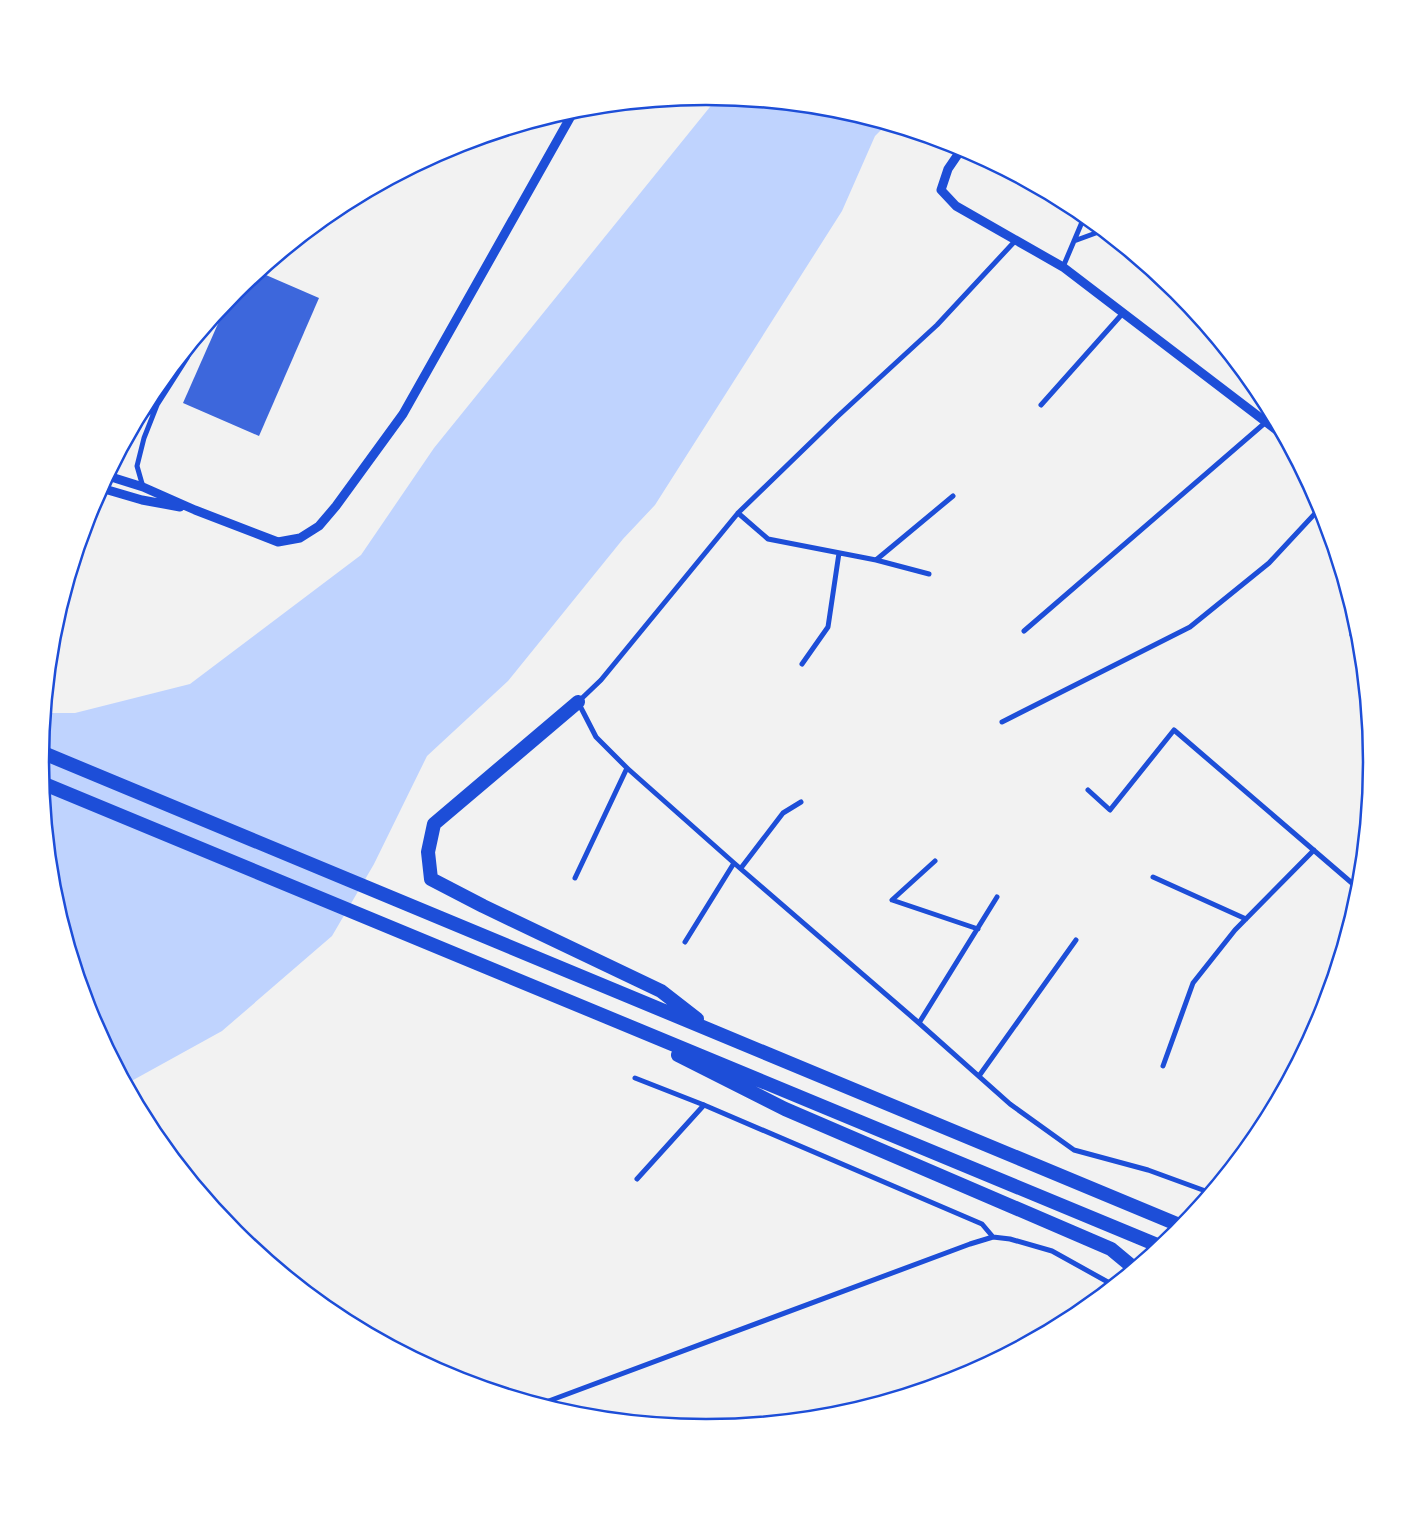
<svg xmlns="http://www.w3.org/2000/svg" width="1413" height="1525" font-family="Merriweather,serif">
	<rect width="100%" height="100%" fill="#f2f2f2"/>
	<path fill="#bfd3fe" d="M718,97L837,109L887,124L875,136L842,211L655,505L623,539L508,681L427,756L374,864L332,936L222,1031L126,1084L91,1017L53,892L40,762L45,713H75L190,684L361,555L434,448Z"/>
	<path fill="#3d67dc" d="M259,272L319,298L259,436L183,403L228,301L235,291Z"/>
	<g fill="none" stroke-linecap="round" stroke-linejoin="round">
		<path stroke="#1d4ed8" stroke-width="5" d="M1016,240L937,325L837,417L738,513L601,680L578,702L596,737L627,768L734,863L919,1023L1010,1104L1074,1150L1148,1170L1211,1193
			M1074,241L1104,230
			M1063,267L1085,215
			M1041,405L1123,313
			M133,427L155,407
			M143,487L137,466L144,438L157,405L187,358L195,340
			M738,513L768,539L876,560L929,574
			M876,560L953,496
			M1024,631L1266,422
			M1352,635L1361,643
			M802,664L828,627L839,553
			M1002,722L1190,627L1269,563L1322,506
			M1088,790L1110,810L1174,730L1360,890
			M935,861L892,900L978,929
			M741,868L783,813L801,802
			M1153,877L1246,919
			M575,878L627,768
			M685,942L734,863
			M919,1023L997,897
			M1163,1066L1193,983L1235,930L1314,850
			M979,1076L1076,940
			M635,1078L704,1105L982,1224L993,1237
			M637,1179L704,1105
			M538,1405L970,1244L993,1237L1010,1239L1052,1251L1115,1286"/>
		<path stroke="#1d4ed8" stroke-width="9" d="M963,147L948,169L941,190L956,206L1063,267L1283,435
			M108,476L143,487L195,510L278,542L300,538L319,526L336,506L403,414L575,109
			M101,488L142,500L180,507"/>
		<path stroke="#1d4ed8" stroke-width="14" d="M578,702L434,824L428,852L431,879L483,906L661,991L697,1019
			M41,752L1184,1227
			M42,783L1162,1247
			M678,1055L785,1109L1111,1249L1135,1269"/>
	</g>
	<path d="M0 0H1413V1525H0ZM49 762a657 657 0 1 1 1314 0a657 657 0 1 1-1314 0Z" fill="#fff" fill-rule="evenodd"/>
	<path fill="none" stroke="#1d4ed8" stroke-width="2.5" d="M49 762a657 657 0 1 1 1314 0a657 657 0 1 1-1314 0Z"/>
</svg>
